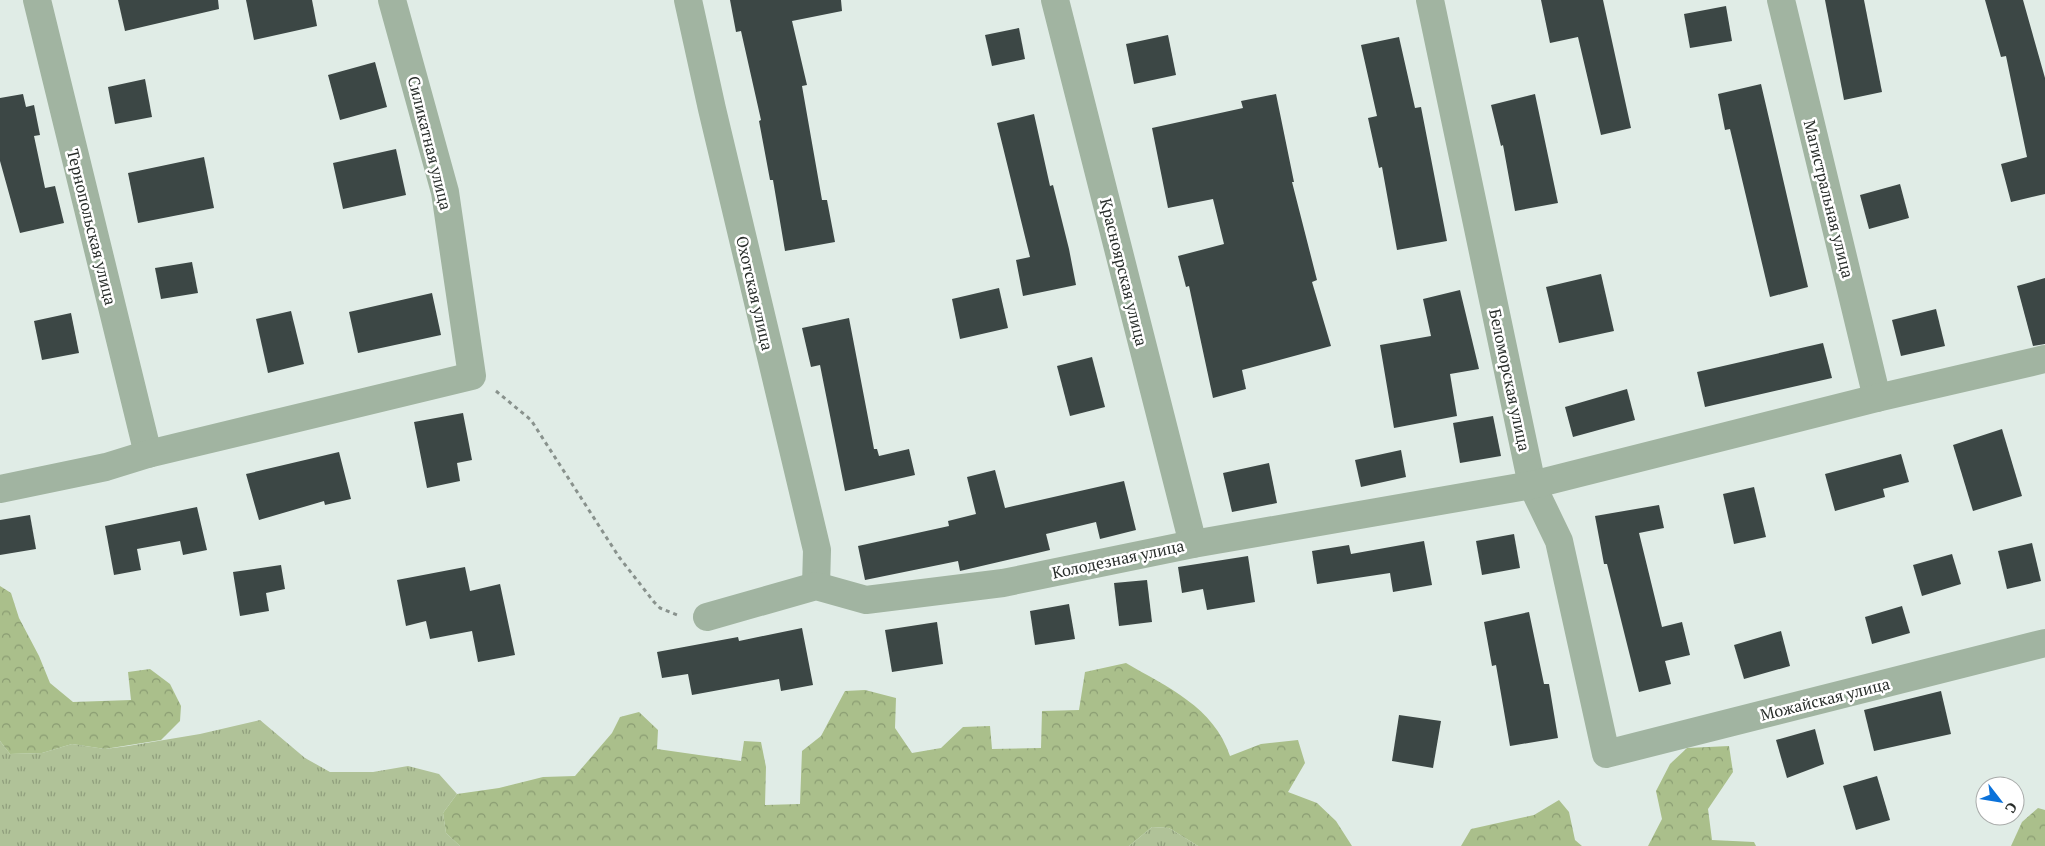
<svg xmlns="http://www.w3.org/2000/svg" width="2045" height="846" viewBox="0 0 2045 846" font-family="'PT Serif',serif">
<defs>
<pattern id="grass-tufts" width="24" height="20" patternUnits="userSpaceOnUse" patternTransform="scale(1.25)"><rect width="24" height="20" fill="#b0c298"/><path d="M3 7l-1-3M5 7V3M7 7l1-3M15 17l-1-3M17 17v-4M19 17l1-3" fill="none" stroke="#8f9e7c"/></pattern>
<pattern id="forest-crowns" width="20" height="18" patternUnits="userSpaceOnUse" patternTransform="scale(1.25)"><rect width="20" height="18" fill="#aabf8b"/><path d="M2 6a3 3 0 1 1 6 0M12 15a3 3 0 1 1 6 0" fill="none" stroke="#8a9c72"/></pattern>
</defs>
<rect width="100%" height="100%" fill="#e0ece6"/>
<g fill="url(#grass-tufts)">
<path d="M 260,720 L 305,758 L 330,772 L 373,772 L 408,766 L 439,774 L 457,794 L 443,813 L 446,833 L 460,846 L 0,846 L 0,741 L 10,754 L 42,753 L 72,744 L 105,749 L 128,746 L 200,734 Z"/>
<path d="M 1152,827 L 1169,828 L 1198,846 L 1129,846 Z"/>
</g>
<g fill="url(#forest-crowns)">
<path d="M 0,586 L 11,593 L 19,618 L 39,656 L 50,683 L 73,702 L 131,700 L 128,672 L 150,669 L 170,684 L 181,706 L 180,721 L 161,740 L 105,749 L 72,744 L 42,753 L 10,754 L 0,741 Z"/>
<path d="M 1126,663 C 1167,687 1214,707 1230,756 L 1261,744 L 1298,740 L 1305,763 L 1288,792 L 1317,803 L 1336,821 L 1352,846 L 1198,846 L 1169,828 L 1152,827 L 1129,846 L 460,846 L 446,833 L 443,813 L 457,794 L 499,788 L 543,777 L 575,776 L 612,733 L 620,717 L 639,712 L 658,730 L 657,749 L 741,761 L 744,741 L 761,742 L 766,767 L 765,805 L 800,804 L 802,751 L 821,736 L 845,691 L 865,690 L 896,698 L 895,728 L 912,753 L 941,748 L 963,727 L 990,726 L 992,749 L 1041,748 L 1042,711 L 1079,710 L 1085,672 Z"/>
<path d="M 1729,746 L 1733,772 L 1708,809 L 1712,840 L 1754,842 L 1756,846 L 1648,846 L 1662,819 L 1656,791 L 1670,764 L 1687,748 Z"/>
<path d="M 1559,800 L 1569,812 L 1575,840 L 1582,846 L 1461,846 L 1471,829 L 1534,815 Z"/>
<path d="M 2038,808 L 2045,810 L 2045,846 L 2011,846 L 2022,822 Z"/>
</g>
<g fill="#3c4745">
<path d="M 118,0 L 218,0 L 219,9 L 125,31 Z"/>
<path d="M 246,0 L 312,0 L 317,26 L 254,40 Z"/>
<path d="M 730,0 L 841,0 L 842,11 L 792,21 L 807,85 L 802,86 L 822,200 L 827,200 L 835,242 L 785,251 L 773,180 L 770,180 L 759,121 L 761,120 L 741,31 L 736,32 Z"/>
<path d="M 1541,0 L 1603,0 L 1631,128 L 1601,135 L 1578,37 L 1550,43 Z"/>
<path d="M 1825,0 L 1864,0 L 1882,92 L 1844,100 Z"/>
<path d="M 1985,0 L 2023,0 L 2045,78 L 2045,194 L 2011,202 L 2001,164 L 2027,157 L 2006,56 L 2001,57 Z"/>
<path d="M 1726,6 L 1732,41 L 1690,48 L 1684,14 Z"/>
<path d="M 1019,28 L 1025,59 L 992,66 L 985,35 Z"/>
<path d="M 1168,35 L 1176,75 L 1134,84 L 1126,44 Z"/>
<path d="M 1399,37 L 1415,108 L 1421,107 L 1447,241 L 1397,250 L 1382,167 L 1379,168 L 1368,118 L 1377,116 L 1361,45 Z"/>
<path d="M 375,62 L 387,107 L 340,120 L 328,75 Z"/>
<path d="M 145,79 L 152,117 L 115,124 L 108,87 Z"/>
<path d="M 1761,84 L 1808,287 L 1770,297 L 1730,129 L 1725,130 L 1718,94 Z"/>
<path d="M 23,94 L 26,107 L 34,105 L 40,135 L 34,136 L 45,188 L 55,186 L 64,223 L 20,233 L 0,161 L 0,98 Z"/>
<path d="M 1276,94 L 1294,182 L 1292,182 L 1317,280 L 1312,282 L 1331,346 L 1242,370 L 1246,389 L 1213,398 L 1189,286 L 1186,287 L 1178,256 L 1224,244 L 1213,199 L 1168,208 L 1152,128 L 1243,108 L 1241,101 Z"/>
<path d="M 1535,94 L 1558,203 L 1515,211 L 1503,145 L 1501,146 L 1491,105 Z"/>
<path d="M 1034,114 L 1050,186 L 1053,185 L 1069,249 L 1076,285 L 1023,296 L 1016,260 L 1030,257 L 997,123 Z"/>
<path d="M 396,149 L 406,195 L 343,209 L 333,163 Z"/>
<path d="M 204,157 L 214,208 L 138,223 L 128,173 Z"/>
<path d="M 1900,184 L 1909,218 L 1869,229 L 1860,195 Z"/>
<path d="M 192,262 L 198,293 L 161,299 L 155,268 Z"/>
<path d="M 1601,274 L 1614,331 L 1559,343 L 1546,287 Z"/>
<path d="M 2045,278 L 2045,344 L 2033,346 L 2017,286 Z"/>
<path d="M 999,288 L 1008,328 L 960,339 L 952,299 Z"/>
<path d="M 1460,290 L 1479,369 L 1450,374 L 1457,416 L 1394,428 L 1380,345 L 1431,336 L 1423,299 Z"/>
<path d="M 432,293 L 441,335 L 358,353 L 349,312 Z"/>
<path d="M 1936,309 L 1945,346 L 1901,356 L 1892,320 Z"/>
<path d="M 291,311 L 304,364 L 268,373 L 256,319 Z"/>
<path d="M 71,313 L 79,353 L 42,360 L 34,321 Z"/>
<path d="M 849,318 L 874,449 L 877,449 L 879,456 L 909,449 L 915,475 L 845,491 L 820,365 L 811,367 L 802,328 Z"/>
<path d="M 1823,343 L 1832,378 L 1705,407 L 1697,372 Z"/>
<path d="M 1092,357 L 1105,407 L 1070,416 L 1057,366 Z"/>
<path d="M 1627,389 L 1635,420 L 1573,437 L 1565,407 Z"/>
<path d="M 463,413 L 472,460 L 457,463 L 460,481 L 427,488 L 414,422 Z"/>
<path d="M 1493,416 L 1501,456 L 1460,463 L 1453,423 Z"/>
<path d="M 2002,429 L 2022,496 L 1973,511 L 1953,445 Z"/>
<path d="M 1401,450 L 1406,477 L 1361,487 L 1355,460 Z"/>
<path d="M 339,452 L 351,499 L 325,505 L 324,501 L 259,520 L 246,474 Z"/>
<path d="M 1901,454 L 1909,482 L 1883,489 L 1885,497 L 1835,511 L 1825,474 Z"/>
<path d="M 1269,463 L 1277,503 L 1232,512 L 1223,473 Z"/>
<path d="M 995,470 L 1005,508 L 1124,481 L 1136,530 L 1100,539 L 1096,522 L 1046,534 L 1050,550 L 960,571 L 958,561 L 865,580 L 858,546 L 949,526 L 948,521 L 976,514 L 967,477 Z"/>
<path d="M 1754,487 L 1766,537 L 1734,544 L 1723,494 Z"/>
<path d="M 1659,505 L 1664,528 L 1639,533 L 1662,627 L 1682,622 L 1690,655 L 1665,661 L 1671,684 L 1639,692 L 1607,564 L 1604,564 L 1595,516 Z"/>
<path d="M 197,507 L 207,550 L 183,555 L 180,541 L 137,549 L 141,570 L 114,575 L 105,526 Z"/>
<path d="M 30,515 L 36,549 L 0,555 L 0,520 Z"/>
<path d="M 1514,534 L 1520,568 L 1482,575 L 1476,541 Z"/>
<path d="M 1424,541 L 1432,585 L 1393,592 L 1390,573 L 1317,584 L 1312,551 L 1349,545 L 1351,554 Z"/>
<path d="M 2032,543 L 2041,581 L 2007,589 L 1998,551 Z"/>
<path d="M 1952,554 L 1961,584 L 1922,596 L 1913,565 Z"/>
<path d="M 1248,556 L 1255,602 L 1207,610 L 1203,589 L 1182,593 L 1178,567 Z"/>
<path d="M 281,565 L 285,589 L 266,593 L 269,611 L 240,616 L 233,572 Z"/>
<path d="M 465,567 L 470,591 L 500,584 L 515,655 L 478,662 L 472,631 L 430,639 L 426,621 L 406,626 L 397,580 Z"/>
<path d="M 1147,580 L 1152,622 L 1119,626 L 1114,583 Z"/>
<path d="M 1069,604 L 1075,639 L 1035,645 L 1030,611 Z"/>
<path d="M 1902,606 L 1910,633 L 1872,644 L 1865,617 Z"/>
<path d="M 1529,612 L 1544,684 L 1549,684 L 1558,738 L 1510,746 L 1496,665 L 1492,666 L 1484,622 Z"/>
<path d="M 937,622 L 943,664 L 892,672 L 885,630 Z"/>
<path d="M 802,628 L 813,685 L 781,691 L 779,679 L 692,695 L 688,674 L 662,678 L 657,652 L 738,637 L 739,641 Z"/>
<path d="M 1781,631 L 1790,666 L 1744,679 L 1734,645 Z"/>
<path d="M 1941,691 L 1951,734 L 1874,751 L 1864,710 Z"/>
<path d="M 1399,715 L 1441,721 L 1433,768 L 1392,761 Z"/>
<path d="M 1815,729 L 1824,764 L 1787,778 L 1776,740 Z"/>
<path d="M 1877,776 L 1890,820 L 1856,830 L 1843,786 Z"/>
</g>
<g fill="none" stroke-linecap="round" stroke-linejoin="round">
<path stroke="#89928d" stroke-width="3" stroke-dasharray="4 4" stroke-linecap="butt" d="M 496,391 L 531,420 L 619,557 L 654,602 L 660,608 L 680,616"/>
<g stroke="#a1b4a1" stroke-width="28">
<path d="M 37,0 L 148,454"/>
<path d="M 688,0 L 712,109 L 817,550 L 816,586"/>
<path d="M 1055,0 L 1193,544"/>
<path d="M 1430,0 L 1532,485 L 1559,541 L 1606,754 L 2045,643"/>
<path d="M 1781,0 L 1877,398"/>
<path d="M 0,489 L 106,467 L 148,454 L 472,376 L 445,192 L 392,0"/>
<path d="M 707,617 L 816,586 L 866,600 L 1003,583 L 1193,544 L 1532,485 L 1877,398 L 2045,359"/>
</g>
</g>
<g text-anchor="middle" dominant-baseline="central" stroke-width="5" stroke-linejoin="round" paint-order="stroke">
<g font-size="16" fill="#282d2a" stroke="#fff">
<text transform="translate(430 143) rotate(76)">Силикатная улица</text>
<text transform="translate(1829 199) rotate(76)">Магистральная улица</text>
<text transform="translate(92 227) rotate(76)">Тернопольская улица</text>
<text transform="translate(1124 272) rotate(76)">Красноярская улица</text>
<text transform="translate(755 293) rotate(77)">Охотская улица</text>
<text transform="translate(1510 380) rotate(78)">Беломорская улица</text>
<text transform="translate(1118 559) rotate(-12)">Колодезная улица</text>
<text transform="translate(1825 699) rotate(-14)">Можайская улица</text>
</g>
</g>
<g transform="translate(2000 801) rotate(121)"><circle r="24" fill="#ffffff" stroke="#a9abaa"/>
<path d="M0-4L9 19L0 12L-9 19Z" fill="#0b72da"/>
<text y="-8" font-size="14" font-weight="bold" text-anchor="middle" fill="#282d2a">С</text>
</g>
</svg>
